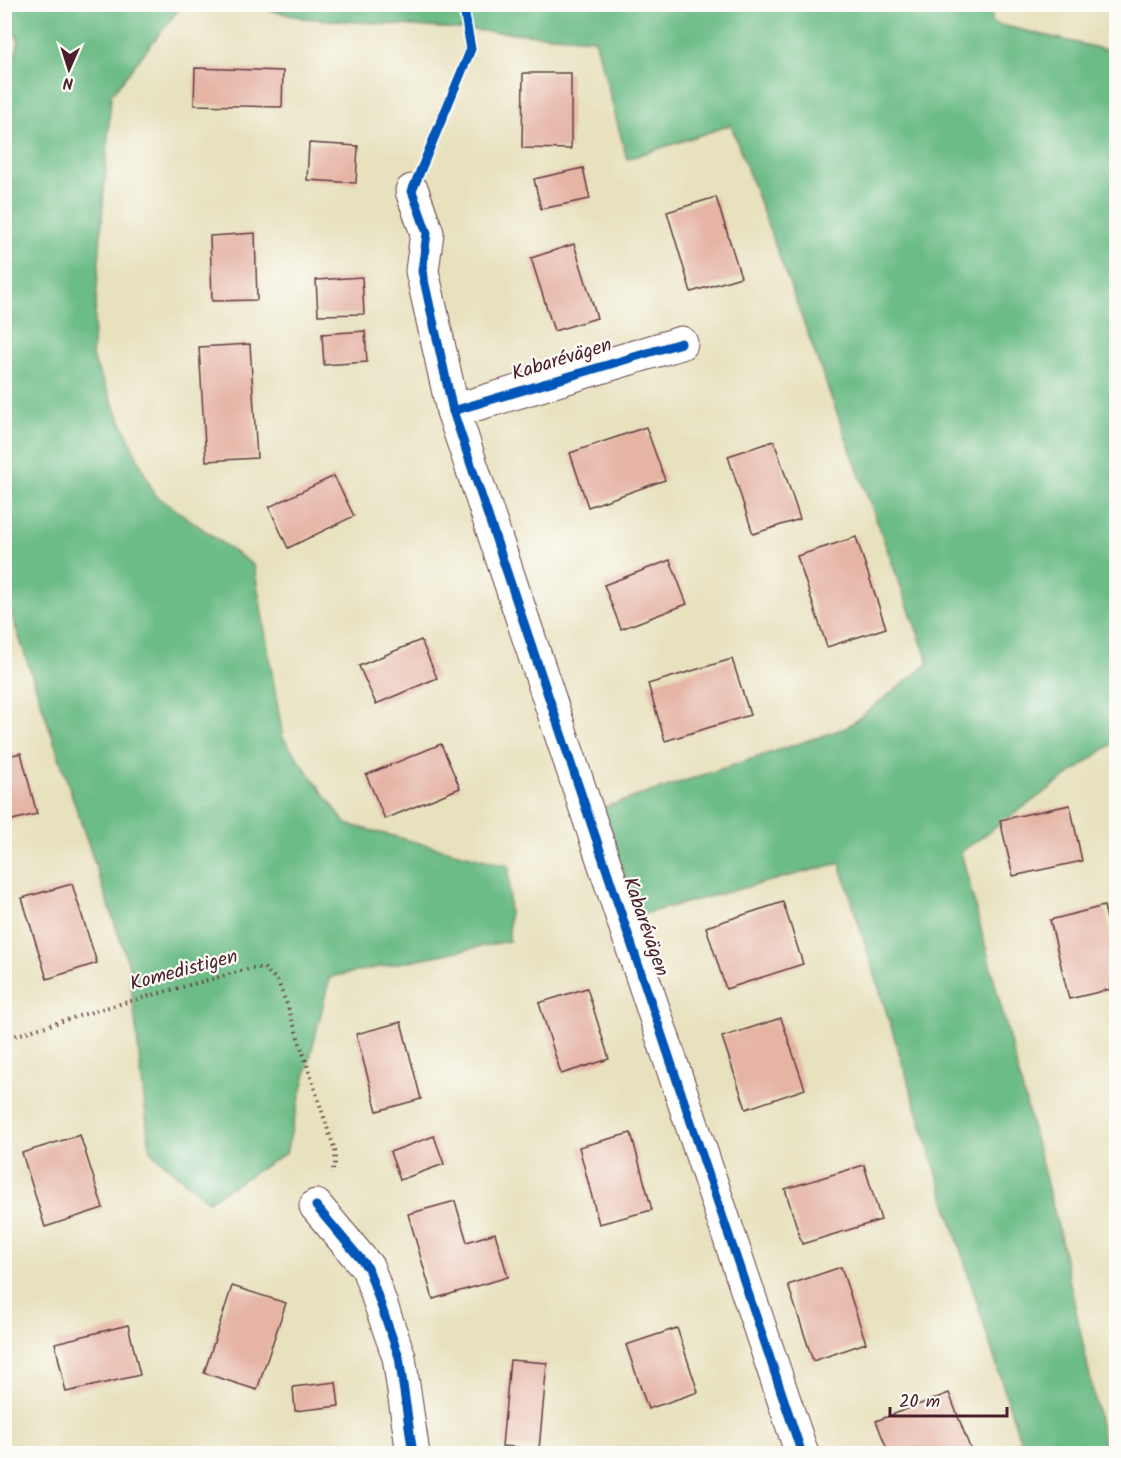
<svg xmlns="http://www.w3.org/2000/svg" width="1121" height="1458" viewBox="0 0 1121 1458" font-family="Kalam,sans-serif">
<rect width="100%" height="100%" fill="#fdfcf7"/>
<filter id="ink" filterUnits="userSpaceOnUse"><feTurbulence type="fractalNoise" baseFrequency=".0167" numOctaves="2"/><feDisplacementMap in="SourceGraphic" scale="12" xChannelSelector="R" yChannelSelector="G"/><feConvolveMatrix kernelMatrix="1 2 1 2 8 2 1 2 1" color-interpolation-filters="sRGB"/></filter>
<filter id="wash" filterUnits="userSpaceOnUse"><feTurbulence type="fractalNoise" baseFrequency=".008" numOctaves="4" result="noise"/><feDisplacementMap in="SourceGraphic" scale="24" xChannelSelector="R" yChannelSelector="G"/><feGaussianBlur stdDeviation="1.35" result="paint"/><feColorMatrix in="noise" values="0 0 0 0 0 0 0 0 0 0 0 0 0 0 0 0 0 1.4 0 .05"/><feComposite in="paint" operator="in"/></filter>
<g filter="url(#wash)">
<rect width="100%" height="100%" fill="#e7e1be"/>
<g fill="#6cbc86" stroke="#5b6e58" stroke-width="1.5">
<path d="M 5,4 L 182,5 L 111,95 L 92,357 L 154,494 L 254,566 L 283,738 L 346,824 L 509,866 L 509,941 L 330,977 L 286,1153 L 208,1201 L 150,1151 L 129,966 L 5,595 L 4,88 L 19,42 L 5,12 Z"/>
<path d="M 248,5 L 992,5 L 992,23 L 1116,52 L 1116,741 L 961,852 L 1059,1231 L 1106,1453 L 1024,1453 L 840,863 L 638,915 L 602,808 L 846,728 L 929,663 L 731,125 L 627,159 L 595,39 L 303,18 Z"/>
</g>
<g id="blocks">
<g fill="#e5b4a5">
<path d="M 195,68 L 283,71 L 282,107 L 194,105 Z"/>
<path d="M 523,73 L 571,73 L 571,149 L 522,148 Z"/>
<path d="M 309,143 L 358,146 L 356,183 L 307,180 Z"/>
<path d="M 583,168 L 590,199 L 541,209 L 534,179 Z"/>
<path d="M 716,197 L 741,277 L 691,292 L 667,212 Z"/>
<path d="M 255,233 L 257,300 L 212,301 L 210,236 Z"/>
<path d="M 574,244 L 597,318 L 554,331 L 531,258 Z"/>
<path d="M 362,277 L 364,314 L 318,315 L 316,280 Z"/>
<path d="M 365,331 L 367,362 L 324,365 L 322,334 Z"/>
<path d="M 250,344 L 257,458 L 206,461 L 199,347 Z"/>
<path d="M 646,427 L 665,480 L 588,507 L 570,453 Z"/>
<path d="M 774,441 L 800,519 L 753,534 L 728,456 Z"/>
<path d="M 334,476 L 354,516 L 288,548 L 269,507 Z"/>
<path d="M 856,537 L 886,628 L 827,647 L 797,556 Z"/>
<path d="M 670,560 L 687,604 L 621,629 L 604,585 Z"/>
<path d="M 421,640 L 437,678 L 376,704 L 359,666 Z"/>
<path d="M 732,659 L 750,715 L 665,741 L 648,684 Z"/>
<path d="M 441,744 L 460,788 L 385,819 L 366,775 Z"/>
<path d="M 21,753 L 37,814 L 4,822 L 4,757 Z"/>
<path d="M 1070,805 L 1082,861 L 1013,876 L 1000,820 Z"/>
<path d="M 72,884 L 97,963 L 47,979 L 22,898 Z"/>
<path d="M 783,902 L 803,964 L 726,989 L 706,927 Z"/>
<path d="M 1104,906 L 1116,957 L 1116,988 L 1069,999 L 1050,920 Z"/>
<path d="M 587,988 L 609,1059 L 561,1074 L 539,1003 Z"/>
<path d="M 781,1018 L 805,1089 L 746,1109 L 722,1037 Z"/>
<path d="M 401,1022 L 421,1099 L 377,1111 L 356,1034 Z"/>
<path d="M 631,1133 L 652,1210 L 599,1224 L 579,1147 Z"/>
<path d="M 80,1135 L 103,1208 L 45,1227 L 22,1153 Z"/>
<path d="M 434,1136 L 444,1164 L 400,1180 L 390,1152 Z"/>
<path d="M 864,1165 L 881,1220 L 802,1244 L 785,1189 Z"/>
<path d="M 455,1201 L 467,1242 L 495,1233 L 508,1277 L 433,1299 L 408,1214 Z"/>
<path d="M 841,1267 L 866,1343 L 813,1361 L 788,1285 Z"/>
<path d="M 232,1286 L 286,1303 L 257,1390 L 204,1373 Z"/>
<path d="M 128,1325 L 140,1375 L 66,1392 L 55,1343 Z"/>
<path d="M 677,1328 L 698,1392 L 648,1409 L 626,1345 Z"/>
<path d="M 510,1360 L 547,1363 L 539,1449 L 502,1446 Z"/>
<path d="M 336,1382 L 339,1406 L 295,1411 L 293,1387 Z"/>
<path d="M 949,1393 L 972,1453 L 889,1454 L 876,1421 Z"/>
</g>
</g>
</g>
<g filter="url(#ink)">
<use href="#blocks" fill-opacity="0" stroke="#623c41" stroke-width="1.5"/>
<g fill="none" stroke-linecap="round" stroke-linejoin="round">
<g stroke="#623c41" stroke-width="35">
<g id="street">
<path d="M 412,191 L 427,233 L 422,271 L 453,411 L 802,1454"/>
<path d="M 453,411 L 681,343"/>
<path d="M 316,1206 L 368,1268 L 399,1357 L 413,1454"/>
</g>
</g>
<path stroke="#623c41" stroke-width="4" stroke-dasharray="1.5 4.5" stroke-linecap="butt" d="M 4,1039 L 105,1008 L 252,968 L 264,968 L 277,980 L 288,1007 L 335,1151 L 335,1165 L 331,1174"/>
<use href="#street" stroke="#fff" stroke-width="33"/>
<g stroke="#fdfcf7" stroke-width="13">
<g id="cycleway">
<path d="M 463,4 L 471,49 L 412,191 L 427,233 L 422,271 L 453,411 L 802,1454"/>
<path d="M 453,411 L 681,343"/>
<path d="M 316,1206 L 368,1268 L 399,1357 L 413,1454"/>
</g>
</g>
<use href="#cycleway" stroke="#0057b8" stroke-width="9"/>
</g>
</g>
<g text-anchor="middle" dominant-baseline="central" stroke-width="4.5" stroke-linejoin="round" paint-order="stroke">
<g font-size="20" fill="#4a1f2b" stroke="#fdfcf7">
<text transform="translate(562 360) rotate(-17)">Kabarévägen</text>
<text transform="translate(645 927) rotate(71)">Kabarévägen</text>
<text transform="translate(184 971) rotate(-15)">Komedistigen</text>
</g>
</g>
<rect width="1121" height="1458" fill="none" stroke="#fdfcf7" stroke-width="24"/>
<g transform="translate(69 69) rotate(183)" stroke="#fdfcf7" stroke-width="4.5" paint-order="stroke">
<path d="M0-4.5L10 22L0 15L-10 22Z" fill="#4a1f2b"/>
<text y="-9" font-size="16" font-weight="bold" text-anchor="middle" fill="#4a1f2b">N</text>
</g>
<path d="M890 1407v9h117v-9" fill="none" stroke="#4a1f2b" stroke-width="3"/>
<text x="899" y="1407" font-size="18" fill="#4a1f2b" stroke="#fdfcf7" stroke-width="4.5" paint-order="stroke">20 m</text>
</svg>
